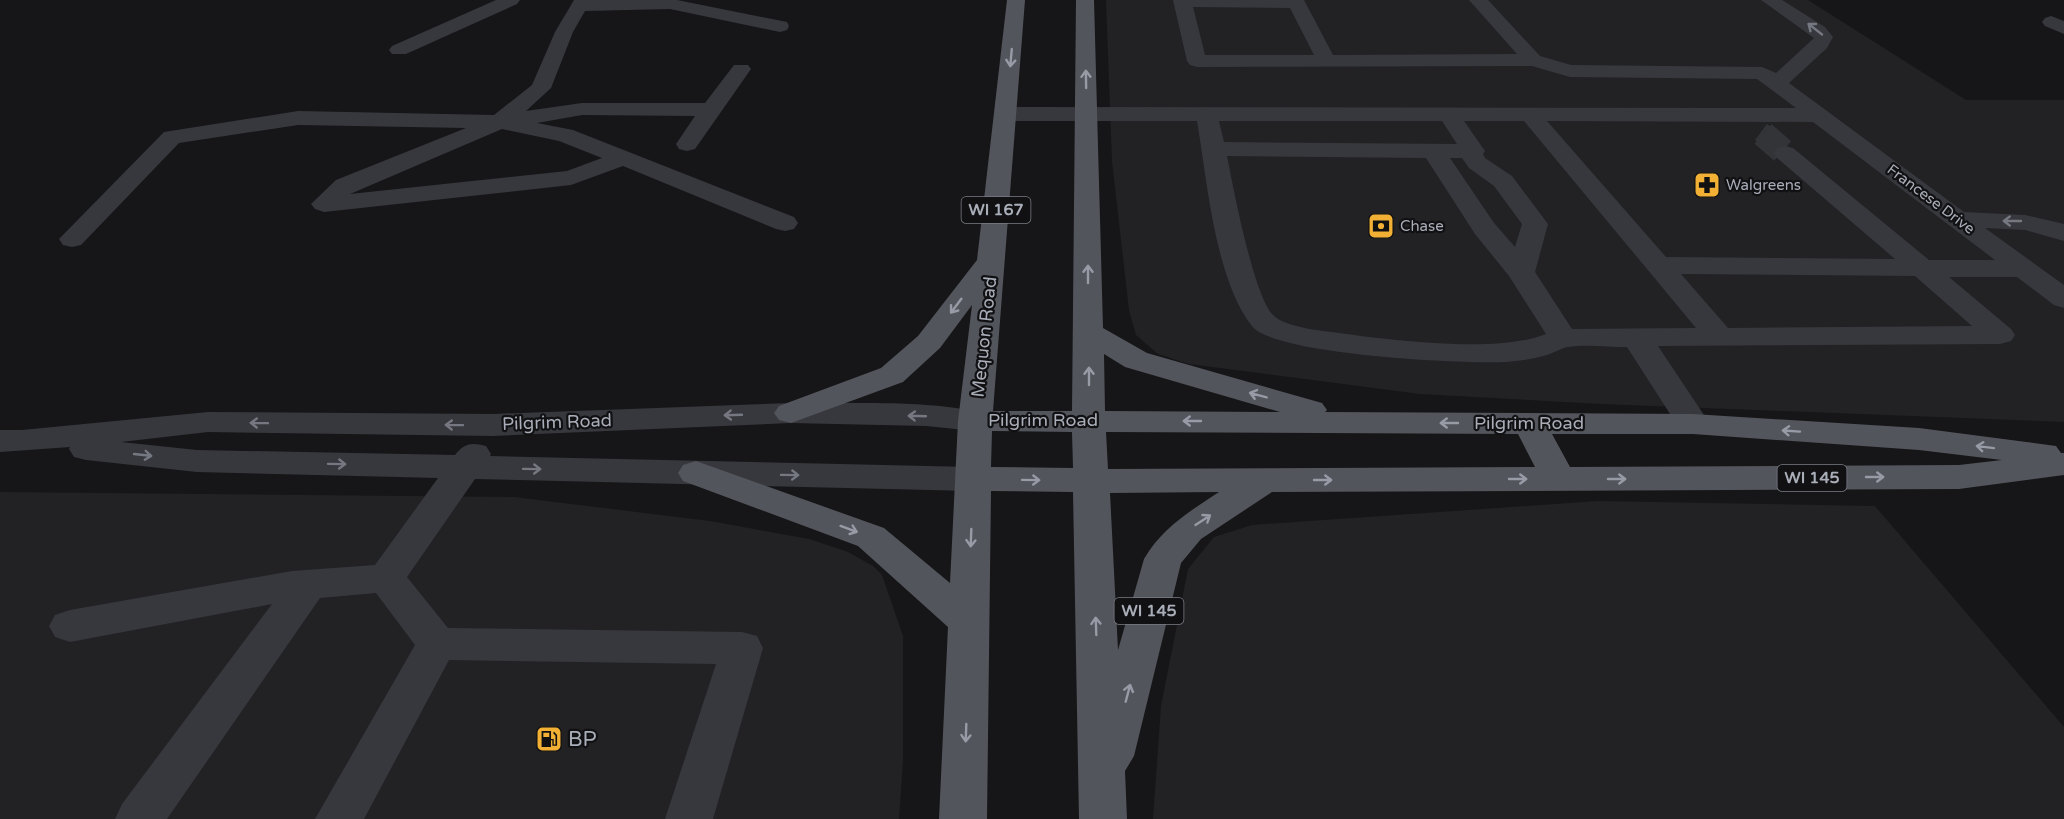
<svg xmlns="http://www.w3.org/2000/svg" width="2064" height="819" viewBox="0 0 2064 819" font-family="'Varela Round',sans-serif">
<rect width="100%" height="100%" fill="#161618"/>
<g fill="#222225">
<path d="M 1106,0 L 1808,0 L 1966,100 L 2064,100 L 2064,422 L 1602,404 L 1420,394 L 1189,364 L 1158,354 L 1136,335 L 1129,310 L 1112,161 Z"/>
<path d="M 0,492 L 514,497 L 710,521 L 809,539 L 848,552 L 873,566 L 882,575 L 903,636 L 903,761 L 899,819 L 0,819 Z"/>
<path d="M 1598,501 L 1875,506 L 2064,727 L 2064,819 L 1153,819 L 1161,706 L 1188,569 L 1214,537 L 1252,525 Z"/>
</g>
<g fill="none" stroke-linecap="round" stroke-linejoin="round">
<path stroke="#333438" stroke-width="20" stroke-dasharray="20 10" stroke-linecap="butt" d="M 1761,132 L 1765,135"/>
<path stroke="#333438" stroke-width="26" stroke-dasharray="26 13" stroke-linecap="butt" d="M 1763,134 L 1785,153"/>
<g fill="#37383d" fill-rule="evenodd">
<path d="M 496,0 L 520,0 L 517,4 L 406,54 L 392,54 L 389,50 L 392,46 Z"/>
<path d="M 574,0 L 677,0 L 787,22 L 789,26 L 787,30 L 780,32 L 670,9 L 585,11 L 573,32 L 551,88 L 526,111 L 582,103 L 705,103 L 734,65 L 748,65 L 751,69 L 695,149 L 687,151 L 679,149 L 676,144 L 695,116 L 582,115 L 537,123 L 573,130 L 794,217 L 798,223 L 794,229 L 785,231 L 776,229 L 623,166 L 571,185 L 324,212 L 315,209 L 311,204 L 336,180 L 466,128 L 298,125 L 179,143 L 81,245 L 72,247 L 63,245 L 59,239 L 164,132 L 298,111 L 494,115 L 532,85 L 555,32 ZM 502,129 L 559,141 L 602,158 L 567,171 L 350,194 Z"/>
<path d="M 1173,0 L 1304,0 L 1333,55 L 1517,54 L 1469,0 L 1488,0 L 1540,56 L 1571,65 L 1762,67 L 1776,73 L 1814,38 L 1761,0 L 1782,0 L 1825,27 L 1833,37 L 1827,48 L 1789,83 L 1964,212 L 2025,215 L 2064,224 L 2064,241 L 2025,230 L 1985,228 L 2064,285 L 2064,308 L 2054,305 L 2017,277 L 1949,277 L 2011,329 L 2015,335 L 2011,341 L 2000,344 L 1658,346 L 1710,424 L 1705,431 L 1693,434 L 1681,431 L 1627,347 C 1609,347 1586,344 1568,347 C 1561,348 1554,353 1547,355 C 1533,359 1520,361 1506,362 C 1466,364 1274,355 1252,326 C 1215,280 1207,179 1197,121 L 1006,121 L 998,119 L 995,114 L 998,109 L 1006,107 L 1796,108 L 1757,79 L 1570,77 L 1532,66 L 1197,67 L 1190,65 L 1187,61 ZM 1193,7 L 1290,8 L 1314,55 L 1205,55 ZM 1219,121 L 1442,121 L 1457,144 L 1224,142 ZM 1464,121 L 1524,121 L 1696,328 L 1572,329 L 1535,272 L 1548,224 L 1512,176 L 1485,158 L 1483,154 L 1485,151 ZM 1547,121 L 1813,122 L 1995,260 L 1929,260 L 1793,148 L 1785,146 L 1777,148 L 1773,153 L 1777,158 L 1895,259 L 1666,257 ZM 1227,156 L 1426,158 L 1475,234 L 1509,276 L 1546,334 C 1492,356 1368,337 1309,329 C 1298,326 1283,324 1274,316 C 1254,299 1233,186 1227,156 ZM 1450,158 L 1462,158 L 1469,168 L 1494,186 L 1522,224 L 1515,247 L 1494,223 ZM 1681,274 L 1915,276 L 1972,326 L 1728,328 Z"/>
<path d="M 2051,16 L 2064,21 L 2064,34 L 2045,26 L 2042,22 L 2045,18 Z"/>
<path d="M 791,403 C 850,404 930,399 987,414 L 992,421 L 987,428 L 975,431 L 926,426 L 791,423 L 493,436 L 208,432 L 121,442 L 197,450 L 455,455 C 464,443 472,442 486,446 L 491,454 L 490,456 L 972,467 L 985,471 L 990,479 L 985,487 L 972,491 L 475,479 L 407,577 L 448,628 L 742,632 L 757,636 L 763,648 L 713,819 L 665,819 L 716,664 L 449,660 L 364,819 L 315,819 L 415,645 L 376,593 L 320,598 L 167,819 L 115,819 L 122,804 L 272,604 L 70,642 L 55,637 L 49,626 L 55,615 L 70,610 L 292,571 L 375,565 L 438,478 L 197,472 L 86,460 L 74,457 L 69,449 L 70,447 L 0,452 L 0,430 L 22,430 L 208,412 L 493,414 Z"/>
</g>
<path fill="#53555c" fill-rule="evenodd" d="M 1007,0 L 1025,0 L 993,411 L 1072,411 L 1076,0 L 1094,0 L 1103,328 L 1147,353 L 1322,403 L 1327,410 L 1325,412 L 1693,414 L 1919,428 L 2056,446 L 2061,453 L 2064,453 L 2064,475 L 1959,489 L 1272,492 L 1201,539 L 1181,563 L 1134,756 L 1125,771 L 1127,819 L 1079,819 L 1073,492 L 991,491 L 987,819 L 939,819 L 948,627 L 858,546 L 683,481 L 678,473 L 683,465 L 696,461 L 884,528 L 950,583 L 958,421 L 972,305 L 940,348 L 903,382 L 791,423 L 779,420 L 774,413 L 779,406 L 881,368 L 918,336 L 977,260 ZM 1104,354 L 1125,367 L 1280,412 L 1105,411 ZM 992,431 L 1072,432 L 1073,468 L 991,467 ZM 1106,432 L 1518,434 L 1535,467 L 1108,469 ZM 1552,434 L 1693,434 L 1919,450 L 2002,460 L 1959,465 L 1570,467 ZM 1219,492 C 1190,511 1162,528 1144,559 L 1118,650 L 1110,493 Z"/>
</g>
<defs><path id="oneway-shaft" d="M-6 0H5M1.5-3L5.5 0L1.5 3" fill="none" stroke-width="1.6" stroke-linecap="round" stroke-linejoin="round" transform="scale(1.5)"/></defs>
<g stroke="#757881">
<use href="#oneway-shaft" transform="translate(1815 29) rotate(-142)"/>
<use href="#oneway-shaft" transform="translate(2012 221) rotate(-180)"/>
<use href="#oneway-shaft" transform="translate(733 415) rotate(178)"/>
<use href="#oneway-shaft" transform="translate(917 416) rotate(-178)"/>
<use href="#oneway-shaft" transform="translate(259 423) rotate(-179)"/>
<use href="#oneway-shaft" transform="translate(454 425) rotate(-179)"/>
<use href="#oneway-shaft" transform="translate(143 455) rotate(6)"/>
<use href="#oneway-shaft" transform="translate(337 464) rotate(1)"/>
<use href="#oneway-shaft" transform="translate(532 469) rotate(1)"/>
<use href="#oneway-shaft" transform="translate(790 475) rotate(1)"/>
</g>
<g stroke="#979ba6">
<use href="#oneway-shaft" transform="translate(1011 58) rotate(95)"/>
<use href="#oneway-shaft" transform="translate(1086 79) rotate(-91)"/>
<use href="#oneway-shaft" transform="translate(1088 274) rotate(-90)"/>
<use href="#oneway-shaft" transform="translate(956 306) rotate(127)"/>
<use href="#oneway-shaft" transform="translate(1089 376) rotate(-90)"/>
<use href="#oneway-shaft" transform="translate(1258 395) rotate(-165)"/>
<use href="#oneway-shaft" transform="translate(1192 421) rotate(-180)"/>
<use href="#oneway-shaft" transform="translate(1449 423) rotate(-180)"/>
<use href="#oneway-shaft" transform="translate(1791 431) rotate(-176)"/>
<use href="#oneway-shaft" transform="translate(1985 447) rotate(-173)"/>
<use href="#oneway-shaft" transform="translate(1875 477)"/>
<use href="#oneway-shaft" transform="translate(1518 479)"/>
<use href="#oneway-shaft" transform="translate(1617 479)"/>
<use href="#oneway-shaft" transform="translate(1031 480) rotate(1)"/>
<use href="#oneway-shaft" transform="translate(1323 480)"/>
<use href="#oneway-shaft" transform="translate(1203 520) rotate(-33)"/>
<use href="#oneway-shaft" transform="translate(849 529) rotate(20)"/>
<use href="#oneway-shaft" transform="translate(971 538) rotate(92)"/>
<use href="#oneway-shaft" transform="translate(1096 626) rotate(-92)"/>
<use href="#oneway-shaft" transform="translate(1128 693) rotate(-75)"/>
<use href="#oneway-shaft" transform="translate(966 733) rotate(92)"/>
</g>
<defs>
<g id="pharmacy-square" transform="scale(1.35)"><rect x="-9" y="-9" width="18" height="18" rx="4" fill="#f2b134" stroke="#111113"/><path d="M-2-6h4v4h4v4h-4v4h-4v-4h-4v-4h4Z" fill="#111"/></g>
<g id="bank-square" transform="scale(1.35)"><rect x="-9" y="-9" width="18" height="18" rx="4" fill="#f2b134" stroke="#111113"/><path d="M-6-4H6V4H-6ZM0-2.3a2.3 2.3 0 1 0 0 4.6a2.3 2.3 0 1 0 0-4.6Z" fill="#111"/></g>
<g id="fuel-square" transform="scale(1.35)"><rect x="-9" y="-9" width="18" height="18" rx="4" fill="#f2b134" stroke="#111113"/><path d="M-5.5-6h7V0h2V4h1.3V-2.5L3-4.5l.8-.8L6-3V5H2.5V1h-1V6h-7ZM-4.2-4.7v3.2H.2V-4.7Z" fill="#111"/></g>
</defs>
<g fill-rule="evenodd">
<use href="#pharmacy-square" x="1707" y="185"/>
<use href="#bank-square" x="1381" y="226"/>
<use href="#fuel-square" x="549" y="739"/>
</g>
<g text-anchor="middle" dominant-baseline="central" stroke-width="4.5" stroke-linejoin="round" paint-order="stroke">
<g font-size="15" fill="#a8adb8" stroke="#111113" text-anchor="start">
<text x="1726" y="185">Walgreens</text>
<text x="1400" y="226">Chase</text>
</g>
<g font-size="15" fill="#a8adb8" stroke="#111113">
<text transform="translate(1931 199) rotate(37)">Francese Drive</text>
</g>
<g fill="#111113" stroke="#7b7e86" stroke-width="1.5">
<rect x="961.5" y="197" width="69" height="26" rx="4.5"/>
<rect x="1777.5" y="465" width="69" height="26" rx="4.5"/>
<rect x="1114.5" y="598" width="69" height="26" rx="4.5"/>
</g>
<g font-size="16" font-weight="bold" fill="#a8adb8">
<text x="996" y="210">WI 167</text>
<text x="1812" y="478">WI 145</text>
<text x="1149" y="611">WI 145</text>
</g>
<g font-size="18" fill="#a8adb8" stroke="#111113">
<text transform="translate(984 337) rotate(-84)">Mequon Road</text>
<text x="1043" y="420">Pilgrim Road</text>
<text transform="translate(557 422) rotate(-2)">Pilgrim Road</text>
<text x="1529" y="423">Pilgrim Road</text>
</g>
<g font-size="21" fill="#a8adb8" stroke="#111113" text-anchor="start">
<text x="568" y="739">BP</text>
</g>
</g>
</svg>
